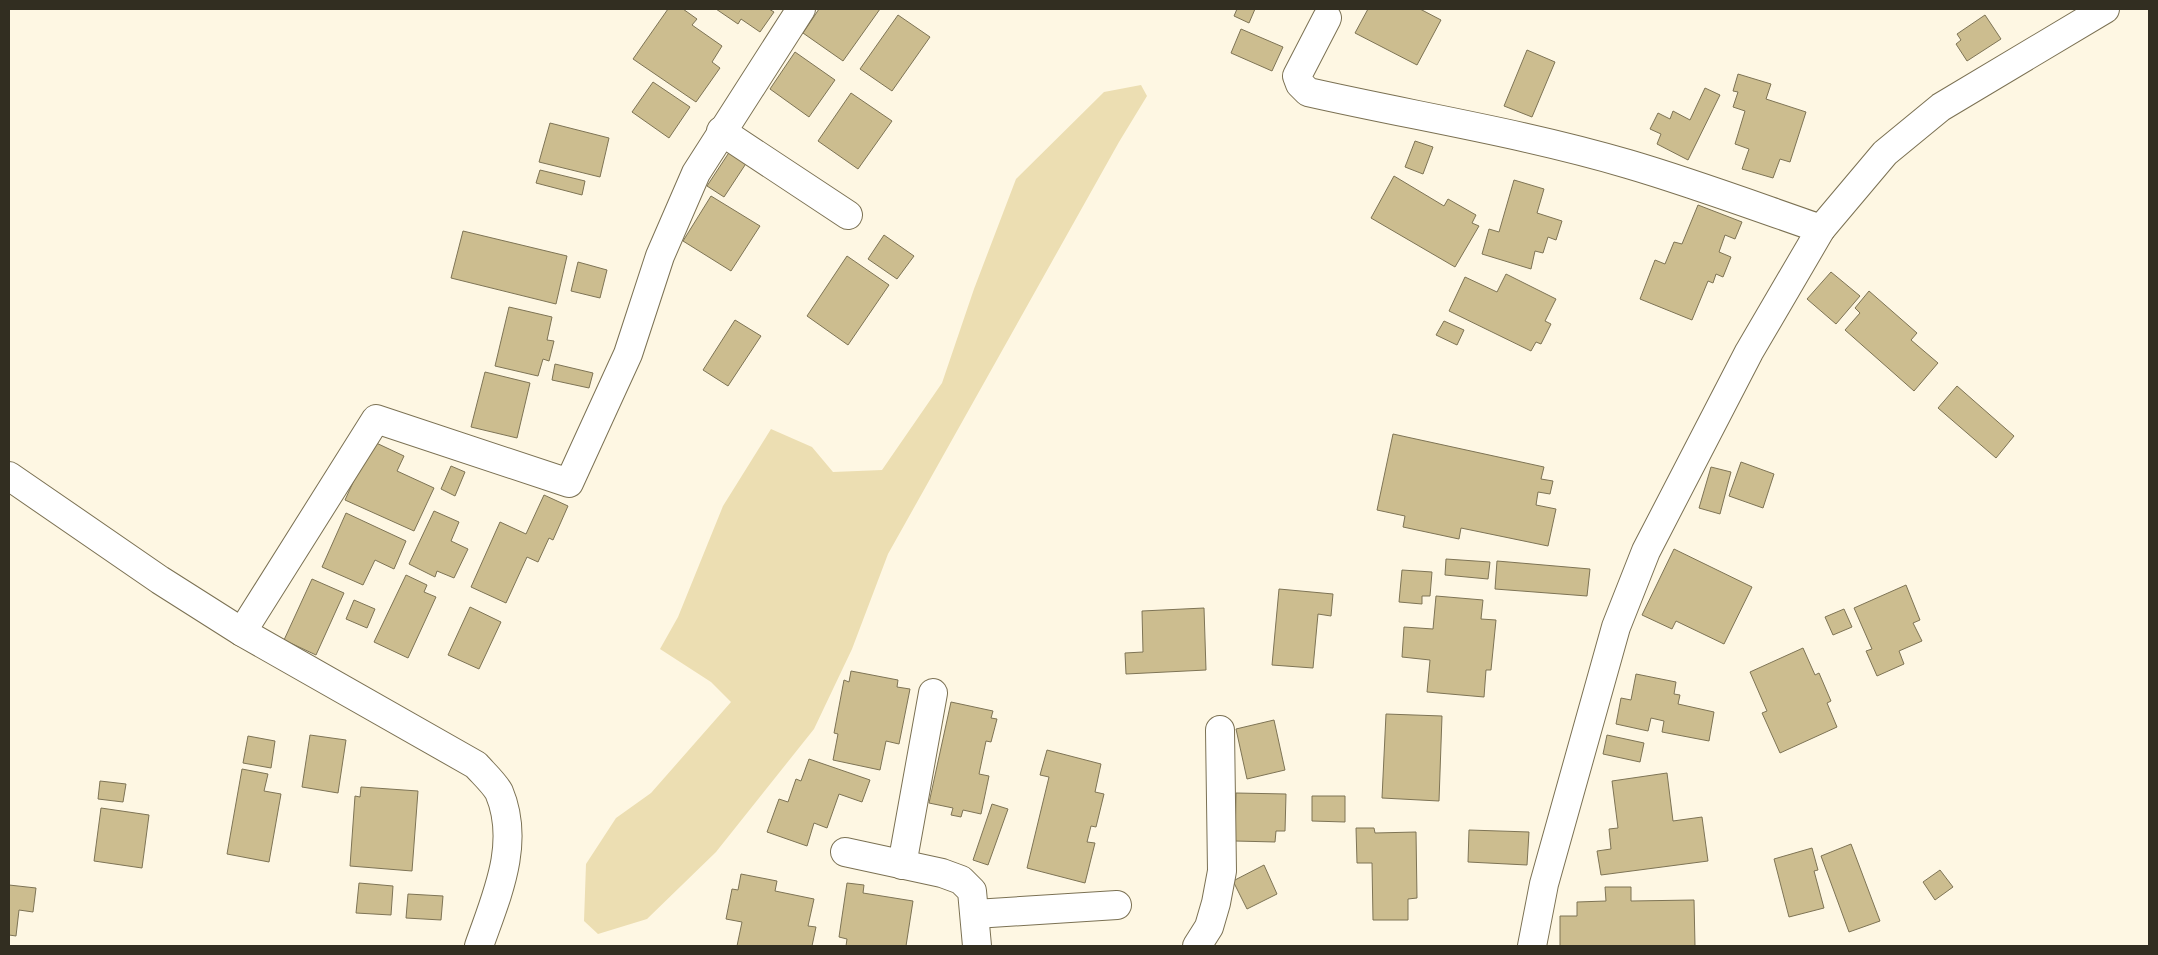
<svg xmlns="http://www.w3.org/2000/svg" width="2158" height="955" viewBox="0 0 2158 955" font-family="Poppins,sans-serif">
<rect width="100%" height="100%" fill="#fef7e3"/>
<path fill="#ecdeb2" d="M 1141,85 L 1147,96 L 1119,142 L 888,554 L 852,649 L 814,729 L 716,852 L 647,919 L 598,934 L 584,921 L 586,864 L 616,818 L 651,793 L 731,702 L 711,682 L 660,649 L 678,617 L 723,506 L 771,429 L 812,447 L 833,472 L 882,470 L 942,383 L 974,289 L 1016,179 L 1104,92 Z"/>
<g fill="#ccbd8f" stroke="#7e7455">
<path d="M 668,9 L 683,9 L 697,19 L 692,25 L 722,46 L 712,62 L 720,68 L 696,102 L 633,59 Z"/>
<path d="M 716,9 L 769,9 L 774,12 L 760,32 L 741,19 L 738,24 Z"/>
<path d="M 819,9 L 880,9 L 843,61 L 803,33 Z"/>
<path d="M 1237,9 L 1255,9 L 1249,23 L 1234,16 Z"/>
<path d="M 1368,9 L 1420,9 L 1441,20 L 1417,65 L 1355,33 Z"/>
<path d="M 898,15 L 930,37 L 892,91 L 860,69 Z"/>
<path d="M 1985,15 L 2001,39 L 1967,61 L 1956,44 L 1961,40 L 1957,34 Z"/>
<path d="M 1241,29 L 1283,47 L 1272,71 L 1231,53 Z"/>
<path d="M 1527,50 L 1555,62 L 1532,117 L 1504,106 Z"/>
<path d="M 795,52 L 835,80 L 809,117 L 770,89 Z"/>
<path d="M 1738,74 L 1771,84 L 1766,99 L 1806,112 L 1790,162 L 1780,159 L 1773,178 L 1742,169 L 1749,149 L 1735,144 L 1745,111 L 1733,107 L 1738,92 L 1733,91 Z"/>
<path d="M 653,82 L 690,107 L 669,138 L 632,112 Z"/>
<path d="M 1705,88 L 1720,95 L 1688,160 L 1657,144 L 1661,134 L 1650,129 L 1658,113 L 1670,119 L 1673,111 L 1690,120 Z"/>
<path d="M 851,93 L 892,121 L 858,169 L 818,141 Z"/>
<path d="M 550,123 L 609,138 L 600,177 L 539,162 Z"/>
<path d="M 1415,141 L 1433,147 L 1423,174 L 1405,167 Z"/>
<path d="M 730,151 L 747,162 L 724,197 L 707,186 Z"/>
<path d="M 540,170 L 585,181 L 582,195 L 536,183 Z"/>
<path d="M 1394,176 L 1444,206 L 1448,199 L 1476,215 L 1472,223 L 1479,226 L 1455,267 L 1371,218 Z"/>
<path d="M 1514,180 L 1544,189 L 1537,213 L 1562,221 L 1556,240 L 1548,237 L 1543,253 L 1535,251 L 1531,269 L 1482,254 L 1489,229 L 1499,232 Z"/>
<path d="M 711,196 L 760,226 L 731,271 L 683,241 Z"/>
<path d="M 1698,205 L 1742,222 L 1735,239 L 1725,235 L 1719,252 L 1731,257 L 1723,277 L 1716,274 L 1713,283 L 1708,281 L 1692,320 L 1640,299 L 1655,260 L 1665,264 L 1674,242 L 1682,244 Z"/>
<path d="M 463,231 L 567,256 L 556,304 L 451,278 Z"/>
<path d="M 884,235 L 914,256 L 897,279 L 868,259 Z"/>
<path d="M 847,256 L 889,285 L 848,345 L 807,316 Z"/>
<path d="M 578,262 L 607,270 L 600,298 L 571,291 Z"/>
<path d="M 1831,272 L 1860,296 L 1836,324 L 1807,299 Z"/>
<path d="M 1506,274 L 1556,299 L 1545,321 L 1551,324 L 1541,344 L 1536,342 L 1531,351 L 1449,311 L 1465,277 L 1497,292 Z"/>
<path d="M 1869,291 L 1917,333 L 1911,340 L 1938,363 L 1914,391 L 1845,330 L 1860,313 L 1855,308 Z"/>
<path d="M 509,307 L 552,317 L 547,340 L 554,341 L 549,361 L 543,359 L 538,376 L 495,366 Z"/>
<path d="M 735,320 L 761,336 L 728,386 L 703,370 Z"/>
<path d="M 1444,321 L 1464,330 L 1457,345 L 1436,335 Z"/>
<path d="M 555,364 L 593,373 L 589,388 L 552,380 Z"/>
<path d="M 485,372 L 530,383 L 517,438 L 471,427 Z"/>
<path d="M 1957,386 L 2014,436 L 1996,458 L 1938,408 Z"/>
<path d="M 1393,434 L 1544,467 L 1541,479 L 1553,481 L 1550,494 L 1538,492 L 1536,505 L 1556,509 L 1548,546 L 1461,528 L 1459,539 L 1403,527 L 1405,516 L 1377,510 Z"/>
<path d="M 372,441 L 404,456 L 397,471 L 434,488 L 414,531 L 345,500 Z"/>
<path d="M 1741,462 L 1774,474 L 1763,508 L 1729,496 Z"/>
<path d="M 451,466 L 465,472 L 455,496 L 441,489 Z"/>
<path d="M 1711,467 L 1731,472 L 1720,514 L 1699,508 Z"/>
<path d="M 544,495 L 568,506 L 553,540 L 549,538 L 538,562 L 527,557 L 506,603 L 471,587 L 500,522 L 526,534 Z"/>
<path d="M 434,511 L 459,522 L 451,541 L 468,549 L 454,578 L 437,571 L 435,577 L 409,564 Z"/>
<path d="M 346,513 L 406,541 L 394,569 L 375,560 L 363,585 L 322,567 Z"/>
<path d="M 1674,549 L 1752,587 L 1724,644 L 1676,621 L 1672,629 L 1642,615 Z"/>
<path d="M 1446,559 L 1490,562 L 1488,579 L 1445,575 Z"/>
<path d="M 1497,561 L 1590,569 L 1587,596 L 1495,589 Z"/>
<path d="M 1402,570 L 1432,572 L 1430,596 L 1422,596 L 1422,604 L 1399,602 Z"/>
<path d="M 406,575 L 427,585 L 424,592 L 436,597 L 408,658 L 374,642 Z"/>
<path d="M 312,579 L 344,593 L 316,655 L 284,640 Z"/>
<path d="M 1906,585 L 1920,620 L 1913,623 L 1922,641 L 1899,651 L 1904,664 L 1877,676 L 1866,651 L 1872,649 L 1854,608 Z"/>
<path d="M 1279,589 L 1333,594 L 1331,616 L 1318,614 L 1313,668 L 1272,665 Z"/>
<path d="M 1436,596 L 1483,600 L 1481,619 L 1496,620 L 1491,670 L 1486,670 L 1484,697 L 1427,692 L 1430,660 L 1402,657 L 1404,627 L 1433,629 Z"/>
<path d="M 354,600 L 375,609 L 367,628 L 346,619 Z"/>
<path d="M 470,607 L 501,622 L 479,669 L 448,655 Z"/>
<path d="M 1204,608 L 1206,670 L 1126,674 L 1125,653 L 1143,652 L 1142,611 Z"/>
<path d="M 1844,609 L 1852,627 L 1833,635 L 1825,617 Z"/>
<path d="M 1803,648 L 1815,675 L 1819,673 L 1831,701 L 1827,703 L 1837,727 L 1780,753 L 1762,713 L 1767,711 L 1750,672 Z"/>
<path d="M 851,671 L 898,680 L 897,687 L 910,689 L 899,744 L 886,741 L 880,770 L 833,760 L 838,734 L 834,733 L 844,680 L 849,682 Z"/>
<path d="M 1636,674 L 1676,682 L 1674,694 L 1680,695 L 1678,704 L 1714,712 L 1709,741 L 1662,732 L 1664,721 L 1651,718 L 1648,731 L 1616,724 L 1621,698 L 1631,700 Z"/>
<path d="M 951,702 L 993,711 L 991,718 L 997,719 L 991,742 L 986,741 L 979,774 L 989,776 L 981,814 L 963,810 L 961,817 L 951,815 L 953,808 L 929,803 Z"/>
<path d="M 1386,714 L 1442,716 L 1439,801 L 1382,798 Z"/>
<path d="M 1274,720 L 1285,770 L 1247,779 L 1236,729 Z"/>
<path d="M 310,735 L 346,740 L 338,793 L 302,787 Z"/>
<path d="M 1607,735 L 1644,743 L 1640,762 L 1603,754 Z"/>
<path d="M 248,736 L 275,741 L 271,768 L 243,763 Z"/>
<path d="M 1047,750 L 1101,764 L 1095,792 L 1104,794 L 1096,827 L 1091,826 L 1087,842 L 1095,843 L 1085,883 L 1027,868 L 1049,777 L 1040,775 Z"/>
<path d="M 809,759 L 870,780 L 862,802 L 839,794 L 827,828 L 814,823 L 807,846 L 767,832 L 779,799 L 788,802 L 796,779 L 801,781 Z"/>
<path d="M 242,769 L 268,774 L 264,791 L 281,794 L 269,862 L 227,854 Z"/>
<path d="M 1667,773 L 1673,821 L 1702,817 L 1708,861 L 1601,875 L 1597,851 L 1611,849 L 1609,829 L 1618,828 L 1612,781 Z"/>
<path d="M 100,781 L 126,784 L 123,802 L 98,799 Z"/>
<path d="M 361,787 L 418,791 L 412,871 L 350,866 L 355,796 L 360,797 Z"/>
<path d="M 1236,793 L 1286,794 L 1285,831 L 1276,831 L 1275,842 L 1235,841 Z"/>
<path d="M 1312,796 L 1345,796 L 1345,822 L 1312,821 Z"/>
<path d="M 992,804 L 1008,809 L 988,865 L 973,860 Z"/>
<path d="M 101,808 L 149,815 L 142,868 L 94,861 Z"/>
<path d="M 1356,828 L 1374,828 L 1375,833 L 1416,832 L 1417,898 L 1408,899 L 1408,920 L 1373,920 L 1372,863 L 1357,863 Z"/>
<path d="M 1469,830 L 1529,832 L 1527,865 L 1468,862 Z"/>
<path d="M 1851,844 L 1880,921 L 1849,932 L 1821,856 Z"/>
<path d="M 1812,848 L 1818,870 L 1814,871 L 1824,908 L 1789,917 L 1774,859 Z"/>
<path d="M 1264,865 L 1277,894 L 1247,909 L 1233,881 Z"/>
<path d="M 1940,870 L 1953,887 L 1935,900 L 1923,882 Z"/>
<path d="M 741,874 L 777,881 L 775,891 L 814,899 L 808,926 L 816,927 L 812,946 L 737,946 L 742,922 L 726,919 L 732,889 L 738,890 Z"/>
<path d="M 359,883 L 393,886 L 391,915 L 356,913 Z"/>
<path d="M 847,883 L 864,885 L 863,893 L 913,901 L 906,946 L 846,946 L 847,939 L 839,937 Z"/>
<path d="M 9,885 L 36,888 L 33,912 L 19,910 L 16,936 L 9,935 Z"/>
<path d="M 1605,887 L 1631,887 L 1631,901 L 1694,900 L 1695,946 L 1560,946 L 1560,916 L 1577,916 L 1577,902 L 1606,901 Z"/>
<path d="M 408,894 L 443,896 L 441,920 L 406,918 Z"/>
</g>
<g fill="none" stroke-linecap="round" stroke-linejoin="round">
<g stroke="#7b7153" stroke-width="30">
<g id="minor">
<path d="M 1327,18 L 1297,76 L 1300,84 L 1308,92 C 1414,116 1523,133 1628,164 C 1693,183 1757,207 1821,229"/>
<path d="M 721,131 L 848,215"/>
<path d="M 9,476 L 160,580 L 242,632 L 476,765 C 483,773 494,783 499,792 C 521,844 496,897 479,946"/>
<path d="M 242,632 L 376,419 L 569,483 L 628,354 L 660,256 L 696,173 L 801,9"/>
<path d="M 845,852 L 942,873 L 961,880 L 972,891 L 977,946"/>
<path d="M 902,865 L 933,693"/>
<path d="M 975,914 L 1117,905"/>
<path d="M 1197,946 L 1209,927 L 1216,903 L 1222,871 L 1220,730"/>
<path d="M 1532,946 L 1544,884 L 1616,627 L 1646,551 L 1749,352 L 1821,229 L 1885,153 L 1941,107 L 2105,9"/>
</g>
</g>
<use href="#minor" stroke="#fff" stroke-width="28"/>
</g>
<rect width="2158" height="955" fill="none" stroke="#322e21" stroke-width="20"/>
</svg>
